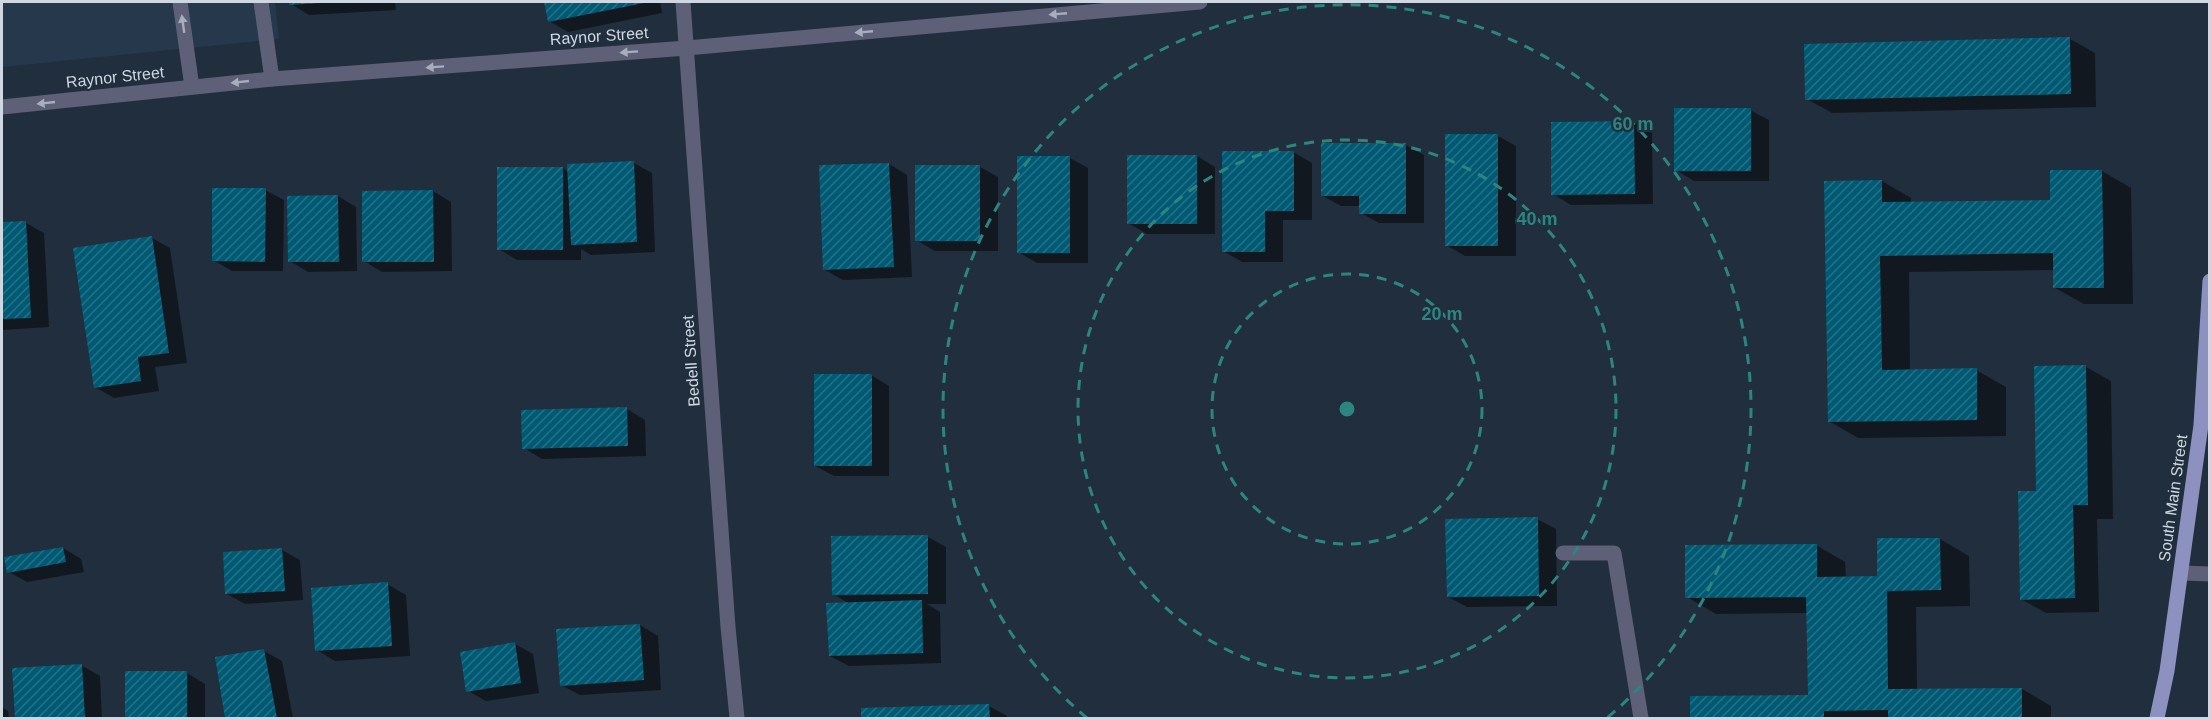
<svg xmlns="http://www.w3.org/2000/svg" width="2211" height="720" viewBox="0 0 2211 720" font-family="Arial,sans-serif">
<defs>
<pattern id="building-hatch" width="6" height="6" patternUnits="userSpaceOnUse" patternTransform="scale(1.5)"><rect width="6" height="6" fill="#015a73"/><path d="M-1 1l2-2M0 6l6-6M5 7l2-2" fill="none" stroke="#257187"/></pattern>
</defs>
<rect width="100%" height="100%" fill="#212e3d"/>
<path fill="#26384c" d="M 2,2 L 275,2 L 279,39 L 2,67 Z"/>
<g fill="#0007">
<path d="M 291,2 L 395,2 L 396,10 L 309,15 L 291,4 Z"/>
<path d="M 546,2 L 660,2 L 662,13 L 568,32 L 549,21 Z"/>
<path d="M 2070,39 L 2095,53 L 2096,107 L 1832,113 L 1807,99 Z"/>
<path d="M 1750,110 L 1769,120 L 1769,181 L 1694,181 L 1676,170 Z"/>
<path d="M 1634,122 L 1652,133 L 1653,204 L 1571,205 L 1553,194 Z"/>
<path d="M 1498,136 L 1516,146 L 1516,256 L 1465,256 L 1446,245 Z"/>
<path d="M 1323,145 L 1406,145 L 1424,155 L 1424,223 L 1379,223 L 1361,213 L 1361,206 L 1341,206 L 1323,196 Z"/>
<path d="M 1293,152 L 1312,163 L 1312,220 L 1283,220 L 1283,262 L 1242,262 L 1223,251 Z"/>
<path d="M 1197,156 L 1215,167 L 1215,234 L 1147,234 L 1128,223 Z"/>
<path d="M 1070,158 L 1088,168 L 1088,263 L 1037,263 L 1018,252 Z"/>
<path d="M 634,163 L 652,173 L 655,252 L 591,255 L 581,249 L 581,260 L 517,260 L 499,249 L 563,168 L 569,172 Z"/>
<path d="M 889,164 L 907,175 L 912,277 L 843,280 L 825,270 Z"/>
<path d="M 980,167 L 998,177 L 998,251 L 935,251 L 916,240 Z"/>
<path d="M 2102,171 L 2131,188 L 2133,304 L 2084,304 L 2055,288 L 2054,270 L 1909,272 L 1910,371 L 1976,370 L 2006,387 L 2006,436 L 1858,438 L 1829,421 L 1882,181 L 1911,198 L 1911,204 L 2052,202 Z"/>
<path d="M 265,190 L 284,200 L 283,271 L 232,271 L 213,260 Z"/>
<path d="M 433,191 L 451,202 L 452,271 L 382,272 L 364,261 Z"/>
<path d="M 338,196 L 356,207 L 357,271 L 308,272 L 290,261 Z"/>
<path d="M 26,223 L 44,233 L 49,327 L 2,330 L 2,224 Z"/>
<path d="M 152,238 L 170,248 L 187,363 L 155,367 L 159,391 L 114,398 L 95,387 Z"/>
<path d="M 2086,367 L 2111,381 L 2113,519 L 2097,519 L 2099,612 L 2046,613 L 2021,599 L 2038,493 Z"/>
<path d="M 871,375 L 889,386 L 889,476 L 834,476 L 815,466 Z"/>
<path d="M 627,409 L 645,420 L 646,456 L 542,459 L 524,448 Z"/>
<path d="M 1537,519 L 1556,529 L 1557,606 L 1467,607 L 1448,597 Z"/>
<path d="M 928,537 L 946,547 L 946,604 L 927,604 L 940,612 L 941,663 L 849,666 L 830,656 L 850,604 L 833,594 Z"/>
<path d="M 1940,539 L 1969,556 L 1970,606 L 1916,607 L 1917,690 L 2022,689 L 2051,706 L 2051,718 L 1691,718 L 1691,698 L 1809,696 L 1808,613 L 1716,614 L 1687,597 L 1816,545 L 1845,562 L 1846,578 L 1878,578 Z"/>
<path d="M 63,548 L 81,559 L 84,572 L 27,582 L 9,572 Z"/>
<path d="M 282,550 L 300,560 L 303,600 L 245,604 L 227,594 Z"/>
<path d="M 387,584 L 406,595 L 410,656 L 335,661 L 317,650 Z"/>
<path d="M 640,625 L 658,636 L 661,690 L 580,695 L 561,685 Z"/>
<path d="M 515,644 L 533,654 L 539,693 L 486,701 L 468,691 Z"/>
<path d="M 264,651 L 282,661 L 293,718 L 227,718 L 216,658 Z"/>
<path d="M 81,665 L 100,676 L 102,718 L 16,718 L 14,669 Z"/>
<path d="M 126,673 L 187,673 L 205,684 L 205,718 L 126,718 Z"/>
<path d="M 989,706 L 1007,716 L 1007,718 L 862,718 L 862,710 Z"/>
<path d="M 2,707 L 8,711 L 9,718 L 2,718 Z"/>
</g>
<g fill="url(#building-hatch)">
<path d="M 289,2 L 321,2 L 321,3 L 289,5 Z"/>
<path d="M 544,2 L 644,2 L 644,3 L 548,22 Z"/>
<path d="M 2070,37 L 2071,94 L 1805,100 L 1804,44 Z"/>
<rect x="1674" y="108" width="77" height="63"/>
<path d="M 1634,121 L 1635,194 L 1551,195 L 1551,122 Z"/>
<rect x="1445" y="134" width="53" height="112"/>
<path d="M 1321,143 L 1406,143 L 1406,214 L 1359,214 L 1359,196 L 1321,196 Z"/>
<path d="M 1222,151 L 1294,151 L 1294,211 L 1265,211 L 1265,252 L 1222,252 Z"/>
<rect x="1127" y="155" width="70" height="69"/>
<rect x="1017" y="156" width="53" height="97"/>
<path d="M 634,161 L 637,242 L 571,245 L 567,164 Z"/>
<path d="M 889,163 L 894,267 L 823,270 L 819,165 Z"/>
<rect x="915" y="165" width="65" height="76"/>
<rect x="497" y="167" width="66" height="83"/>
<path d="M 2050,170 L 2102,170 L 2104,288 L 2053,288 L 2053,253 L 1880,256 L 1882,370 L 1977,368 L 1977,420 L 1828,422 L 1824,181 L 1882,180 L 1882,202 L 2050,200 Z"/>
<path d="M 212,188 L 266,188 L 265,262 L 212,261 Z"/>
<path d="M 433,190 L 434,262 L 362,262 L 362,191 Z"/>
<path d="M 338,195 L 339,262 L 288,262 L 287,196 Z"/>
<path d="M 26,221 L 31,318 L 2,319 L 2,222 Z"/>
<path d="M 152,236 L 169,353 L 138,357 L 141,381 L 94,388 L 73,248 Z"/>
<path d="M 2086,365 L 2088,505 L 2073,505 L 2075,598 L 2020,600 L 2018,491 L 2036,491 L 2034,366 Z"/>
<rect x="814" y="374" width="58" height="92"/>
<path d="M 627,407 L 628,446 L 522,449 L 521,410 Z"/>
<path d="M 1538,517 L 1539,596 L 1447,597 L 1445,519 Z"/>
<path d="M 928,535 L 928,594 L 832,595 L 831,536 Z"/>
<path d="M 1877,538 L 1940,538 L 1941,590 L 1887,591 L 1888,689 L 2022,688 L 2022,718 L 1888,718 L 1888,710 L 1824,711 L 1824,718 L 1690,718 L 1690,696 L 1808,695 L 1806,597 L 1685,598 L 1685,545 L 1817,544 L 1817,577 L 1877,576 Z"/>
<path d="M 63,547 L 66,562 L 7,573 L 4,557 Z"/>
<path d="M 282,548 L 285,591 L 225,594 L 223,552 Z"/>
<path d="M 388,582 L 392,646 L 315,651 L 311,588 Z"/>
<path d="M 922,600 L 923,653 L 829,656 L 826,603 Z"/>
<path d="M 640,624 L 644,680 L 560,686 L 556,629 Z"/>
<path d="M 515,642 L 521,683 L 466,692 L 460,652 Z"/>
<path d="M 264,649 L 277,718 L 225,718 L 215,657 Z"/>
<path d="M 82,664 L 85,718 L 15,718 L 12,668 Z"/>
<rect x="125" y="671" width="62" height="47"/>
<path d="M 989,704 L 990,718 L 861,718 L 861,708 Z"/>
</g>
<g fill="none" stroke-linecap="round" stroke-linejoin="round">
<g stroke="#5d6077" stroke-width="15">
<path d="M 180,2 L 192,87"/>
<path d="M 261,2 L 272,79"/>
<path d="M 683,2 L 728,627 L 737,718"/>
<path d="M 2,107 L 272,79 L 687,48 L 1200,2"/>
<path d="M 1563,553 L 1614,553 L 1641,718"/>
<path d="M 2181,573 L 2210,574"/>
</g>
<path stroke="#8c91c0" stroke-width="15" d="M 2157,718 L 2167,671 L 2201,425 L 2210,281"/>
</g>
<defs><path id="oneway-solid" d="M-6-.8H1V-3.2L6.5 0L1 3.2V.8H-6Z" transform="scale(1.5)"/></defs>
<g fill="#a7aebd">
<use href="#oneway-solid" transform="translate(1058 14) rotate(175)"/>
<use href="#oneway-solid" transform="translate(183 24) rotate(-98)"/>
<use href="#oneway-solid" transform="translate(864 32) rotate(175)"/>
<use href="#oneway-solid" transform="translate(629 52) rotate(176)"/>
<use href="#oneway-solid" transform="translate(435 67) rotate(176)"/>
<use href="#oneway-solid" transform="translate(240 82) rotate(174)"/>
<use href="#oneway-solid" transform="translate(46 103) rotate(174)"/>
</g>
<g fill="none" stroke="#2c857f" stroke-width="3" stroke-dasharray="10 8">
<circle cx="1347" cy="409" r="135"/>
<circle cx="1347" cy="409" r="269"/>
<path d="M1087 718A404 404 0 1 1 1607 718"/>
</g>
<g text-anchor="middle" dominant-baseline="central" stroke-width="4.5" stroke-linejoin="round" paint-order="stroke">
<g font-size="16" fill="#cfd8e2" stroke="#212e3d">
<text transform="translate(599 36) rotate(-4)">Raynor Street</text>
<text transform="translate(115 77) rotate(-6)">Raynor Street</text>
<text transform="translate(691 361) rotate(-94)">Bedell Street</text>
<text transform="translate(2173 498) rotate(-82)">South Main Street</text>
</g>
</g>
<circle cx="1347" cy="409" r="9" fill="#2c857f" stroke="#212e3d" stroke-width="3"/>
<g font-size="18" text-anchor="middle" font-weight="bold" fill="#2c857f" stroke="#212e3d" stroke-width="4.5" stroke-linejoin="round" paint-order="stroke">
<text x="1633" y="130">60 m</text>
<text x="1537" y="225">40 m</text>
<text x="1442" y="320">20 m</text>
</g>
<rect width="2211" height="720" fill="none" stroke="#cfd8e2" stroke-width="6"/>
</svg>
